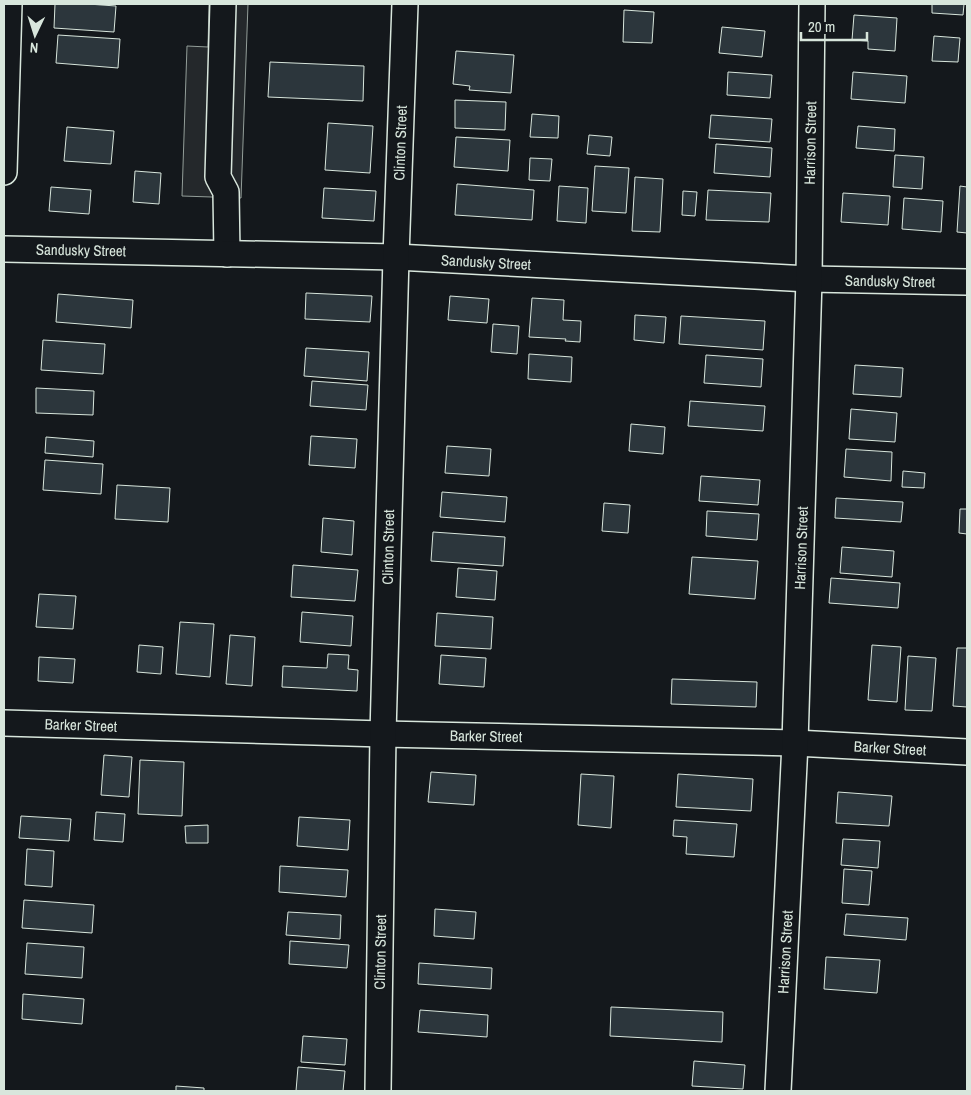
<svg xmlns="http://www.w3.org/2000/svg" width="971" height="1095" viewBox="0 0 971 1095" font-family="'Archivo Narrow',sans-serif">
<rect width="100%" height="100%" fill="#14181c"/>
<path fill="#24282b" stroke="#939e99" d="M 209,4 L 248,4 L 241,198 L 182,196 L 187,46 L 208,47 Z"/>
<g fill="#2c363c" stroke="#d8e6dc">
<path d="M 55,4 L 88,4 L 116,6 L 114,32 L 54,28 Z"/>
<path d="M 932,4 L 964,4 L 963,15 L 932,13 Z"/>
<path d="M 624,10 L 654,12 L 652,43 L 623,42 Z"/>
<path d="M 854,15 L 897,18 L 895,51 L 868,49 L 868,41 L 852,40 Z"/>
<path d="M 722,27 L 765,31 L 762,57 L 719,53 Z"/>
<path d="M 58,35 L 120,39 L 118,68 L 56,63 Z"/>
<path d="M 934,36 L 960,38 L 958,62 L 932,61 Z"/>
<path d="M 456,51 L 514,55 L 511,93 L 469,90 L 470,86 L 453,84 Z"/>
<path d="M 270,62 L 364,66 L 363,101 L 268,97 Z"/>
<path d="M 728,72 L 772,75 L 770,98 L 727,95 Z"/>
<path d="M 853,72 L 907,76 L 905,103 L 851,99 Z"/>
<path d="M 455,100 L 506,102 L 505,130 L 455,128 Z"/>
<path d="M 532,114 L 559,116 L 558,138 L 530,137 Z"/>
<path d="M 711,115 L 772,119 L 770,142 L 709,138 Z"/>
<path d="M 328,123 L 373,126 L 370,173 L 325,170 Z"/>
<path d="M 858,126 L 895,129 L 894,151 L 856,148 Z"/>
<path d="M 67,127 L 114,131 L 111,164 L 64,161 Z"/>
<path d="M 589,135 L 612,137 L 610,156 L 587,154 Z"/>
<path d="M 456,137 L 510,140 L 508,171 L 454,167 Z"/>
<path d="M 716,144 L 772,148 L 770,177 L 714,173 Z"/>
<path d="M 895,155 L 924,157 L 922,189 L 893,187 Z"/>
<path d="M 530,158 L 552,159 L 550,181 L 529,180 Z"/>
<path d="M 595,166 L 629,168 L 626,213 L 592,211 Z"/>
<path d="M 135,171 L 161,173 L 159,204 L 133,202 Z"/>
<path d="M 635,177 L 663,179 L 660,232 L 632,231 Z"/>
<path d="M 457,184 L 534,190 L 532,220 L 455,215 Z"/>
<path d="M 559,186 L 588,188 L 586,223 L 557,221 Z"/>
<path d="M 960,186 L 967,187 L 967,233 L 957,232 Z"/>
<path d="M 51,187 L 91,190 L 89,214 L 49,211 Z"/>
<path d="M 324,188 L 376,191 L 374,221 L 322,218 Z"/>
<path d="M 708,190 L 771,193 L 769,222 L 706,220 Z"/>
<path d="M 683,191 L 697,192 L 695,216 L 682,215 Z"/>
<path d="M 843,193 L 890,196 L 888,225 L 841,222 Z"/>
<path d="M 904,198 L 943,201 L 941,232 L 902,229 Z"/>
<path d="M 306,293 L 372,296 L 370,322 L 305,319 Z"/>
<path d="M 58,294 L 133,300 L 131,328 L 56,322 Z"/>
<path d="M 450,296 L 489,299 L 487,323 L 448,320 Z"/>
<path d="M 532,298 L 564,300 L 563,320 L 581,321 L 580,342 L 565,341 L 566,339 L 529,337 Z"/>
<path d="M 635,315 L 666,317 L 664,343 L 634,340 Z"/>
<path d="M 681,316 L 765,321 L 763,350 L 679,344 Z"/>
<path d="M 493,324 L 519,326 L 517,354 L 491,352 Z"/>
<path d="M 43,340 L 105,344 L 103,374 L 41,370 Z"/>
<path d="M 306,348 L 369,352 L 367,381 L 304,376 Z"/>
<path d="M 529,354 L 572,357 L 571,382 L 528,379 Z"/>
<path d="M 706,355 L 763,359 L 761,387 L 704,383 Z"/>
<path d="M 855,365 L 903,368 L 901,397 L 853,394 Z"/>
<path d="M 312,381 L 368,385 L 366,410 L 310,406 Z"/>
<path d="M 36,388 L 94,391 L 93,415 L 36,413 Z"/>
<path d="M 690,401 L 765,406 L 763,431 L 688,426 Z"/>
<path d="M 851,409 L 897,413 L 895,442 L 849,439 Z"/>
<path d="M 631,424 L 665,427 L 663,454 L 629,451 Z"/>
<path d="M 311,436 L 357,439 L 355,468 L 309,465 Z"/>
<path d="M 46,437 L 94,441 L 93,457 L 45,453 Z"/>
<path d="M 447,446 L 491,449 L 489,476 L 445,473 Z"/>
<path d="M 846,449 L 892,452 L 891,481 L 844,477 Z"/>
<path d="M 45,460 L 103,464 L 101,494 L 43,490 Z"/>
<path d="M 903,471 L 925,473 L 924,488 L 902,487 Z"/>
<path d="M 701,476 L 760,480 L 758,505 L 699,501 Z"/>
<path d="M 117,485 L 170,488 L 168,522 L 115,519 Z"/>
<path d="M 442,492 L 507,497 L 505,522 L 440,517 Z"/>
<path d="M 836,498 L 903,502 L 901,522 L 835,518 Z"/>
<path d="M 604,503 L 630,505 L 628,533 L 602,531 Z"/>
<path d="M 960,509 L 967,509 L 967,534 L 959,533 Z"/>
<path d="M 707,511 L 759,514 L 757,540 L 706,536 Z"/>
<path d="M 323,518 L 354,521 L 352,555 L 321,552 Z"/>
<path d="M 433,532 L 505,537 L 503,566 L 431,561 Z"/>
<path d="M 842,547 L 894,551 L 892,577 L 840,573 Z"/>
<path d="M 692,557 L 758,561 L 755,599 L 689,594 Z"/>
<path d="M 293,565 L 358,570 L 355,601 L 291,597 Z"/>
<path d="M 458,568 L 497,571 L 495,600 L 456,597 Z"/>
<path d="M 831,578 L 900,583 L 898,608 L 829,603 Z"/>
<path d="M 39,594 L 76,596 L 73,629 L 36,627 Z"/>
<path d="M 302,612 L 353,616 L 351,646 L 300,642 Z"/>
<path d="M 437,613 L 493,617 L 491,649 L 435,646 Z"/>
<path d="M 180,622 L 214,624 L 210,677 L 176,674 Z"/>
<path d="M 230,635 L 255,637 L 252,686 L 226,684 Z"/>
<path d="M 139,645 L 163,647 L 161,674 L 137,672 Z"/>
<path d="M 872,645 L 901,647 L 897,702 L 868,700 Z"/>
<path d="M 957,648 L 967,648 L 967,707 L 953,706 Z"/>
<path d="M 328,654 L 349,655 L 348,669 L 358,670 L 357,691 L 282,687 L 283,666 L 327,668 Z"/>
<path d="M 441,655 L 486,658 L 484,687 L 439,684 Z"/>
<path d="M 908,656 L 936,658 L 932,711 L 905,710 Z"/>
<path d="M 39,657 L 75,659 L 73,683 L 38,681 Z"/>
<path d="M 672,679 L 757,682 L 756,707 L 671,704 Z"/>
<path d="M 104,755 L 132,757 L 129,797 L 101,795 Z"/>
<path d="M 140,760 L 184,762 L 182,816 L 138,814 Z"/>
<path d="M 431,772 L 476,775 L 474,805 L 428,802 Z"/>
<path d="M 581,774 L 614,776 L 611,828 L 578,825 Z"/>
<path d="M 678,774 L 753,779 L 751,811 L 676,807 Z"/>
<path d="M 838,792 L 892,796 L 889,826 L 836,823 Z"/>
<path d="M 96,812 L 125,814 L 123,842 L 94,840 Z"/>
<path d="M 21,816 L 71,819 L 69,841 L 19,838 Z"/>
<path d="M 299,817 L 350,820 L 348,850 L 297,846 Z"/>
<path d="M 674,820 L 737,824 L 734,857 L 686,854 L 687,837 L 673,836 Z"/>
<path d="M 208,825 L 208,843 L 186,843 L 185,826 Z"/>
<path d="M 843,839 L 880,841 L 878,868 L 841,865 Z"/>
<path d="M 27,849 L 54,851 L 52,887 L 25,885 Z"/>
<path d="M 280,866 L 348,870 L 346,897 L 279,892 Z"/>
<path d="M 844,869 L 872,871 L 869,905 L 842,903 Z"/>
<path d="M 24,900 L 94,905 L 92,933 L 22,928 Z"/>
<path d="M 435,909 L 476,912 L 474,939 L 434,936 Z"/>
<path d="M 288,912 L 341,915 L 340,939 L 286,935 Z"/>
<path d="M 846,914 L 908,918 L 906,940 L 844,935 Z"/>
<path d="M 290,941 L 349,945 L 347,968 L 289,964 Z"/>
<path d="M 27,943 L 84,947 L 82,978 L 25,974 Z"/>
<path d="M 826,957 L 880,960 L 877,993 L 824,989 Z"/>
<path d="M 419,963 L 492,968 L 491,989 L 418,984 Z"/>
<path d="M 23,994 L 84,999 L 82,1024 L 22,1019 Z"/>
<path d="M 611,1007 L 723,1012 L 722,1042 L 610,1036 Z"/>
<path d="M 420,1010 L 488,1015 L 487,1037 L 418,1032 Z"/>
<path d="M 303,1036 L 347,1039 L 345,1065 L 301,1062 Z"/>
<path d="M 694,1061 L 745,1065 L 743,1089 L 692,1086 Z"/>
<path d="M 298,1067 L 345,1071 L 343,1091 L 296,1091 Z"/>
<path d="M 176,1086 L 204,1088 L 204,1091 L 176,1091 Z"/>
</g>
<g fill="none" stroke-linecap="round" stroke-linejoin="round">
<g stroke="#d8e6dc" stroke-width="28">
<g id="minor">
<path d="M 223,4 L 218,177 L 226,192 L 227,254"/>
<path d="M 4,172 L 9,4"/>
<path d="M 4,249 L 396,257 L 809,279 L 967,282"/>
<path d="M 4,723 L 383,734 L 795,743 L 967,752"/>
<path d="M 378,1091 L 383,734 L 396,257 L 405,4"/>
<path d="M 778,1091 L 795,743 L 809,279 L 812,4"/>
</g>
</g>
<use href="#minor" stroke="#14181c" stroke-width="25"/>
</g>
<g text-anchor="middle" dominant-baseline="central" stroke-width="4" stroke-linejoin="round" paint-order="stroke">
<g font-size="15" fill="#d8e6dc" stroke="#14181c">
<text transform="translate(400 143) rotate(-88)">Clinton Street</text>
<text transform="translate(810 143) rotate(-89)">Harrison Street</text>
<text transform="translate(81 250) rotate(1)">Sandusky Street</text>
<text transform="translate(486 262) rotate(3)">Sandusky Street</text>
<text transform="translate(890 281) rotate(1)">Sandusky Street</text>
<text transform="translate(388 547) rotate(-89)">Clinton Street</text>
<text transform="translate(801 548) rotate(-88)">Harrison Street</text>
<text transform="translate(81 725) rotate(2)">Barker Street</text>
<text transform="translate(486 736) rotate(1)">Barker Street</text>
<text transform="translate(890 748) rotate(3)">Barker Street</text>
<text transform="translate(380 952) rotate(-89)">Clinton Street</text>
<text transform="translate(785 952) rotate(-87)">Harrison Street</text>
</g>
</g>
<rect width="971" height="1095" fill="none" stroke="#d8e6dc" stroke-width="10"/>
<g transform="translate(35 35) rotate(184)" stroke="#14181c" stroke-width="4" paint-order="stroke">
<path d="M0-4L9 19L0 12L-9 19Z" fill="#d8e6dc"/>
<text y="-8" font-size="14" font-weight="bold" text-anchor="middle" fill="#d8e6dc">N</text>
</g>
<path d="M801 32v8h66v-8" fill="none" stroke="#d8e6dc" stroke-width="2.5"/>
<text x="808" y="32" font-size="15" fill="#d8e6dc" stroke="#14181c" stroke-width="4" paint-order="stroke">20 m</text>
</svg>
